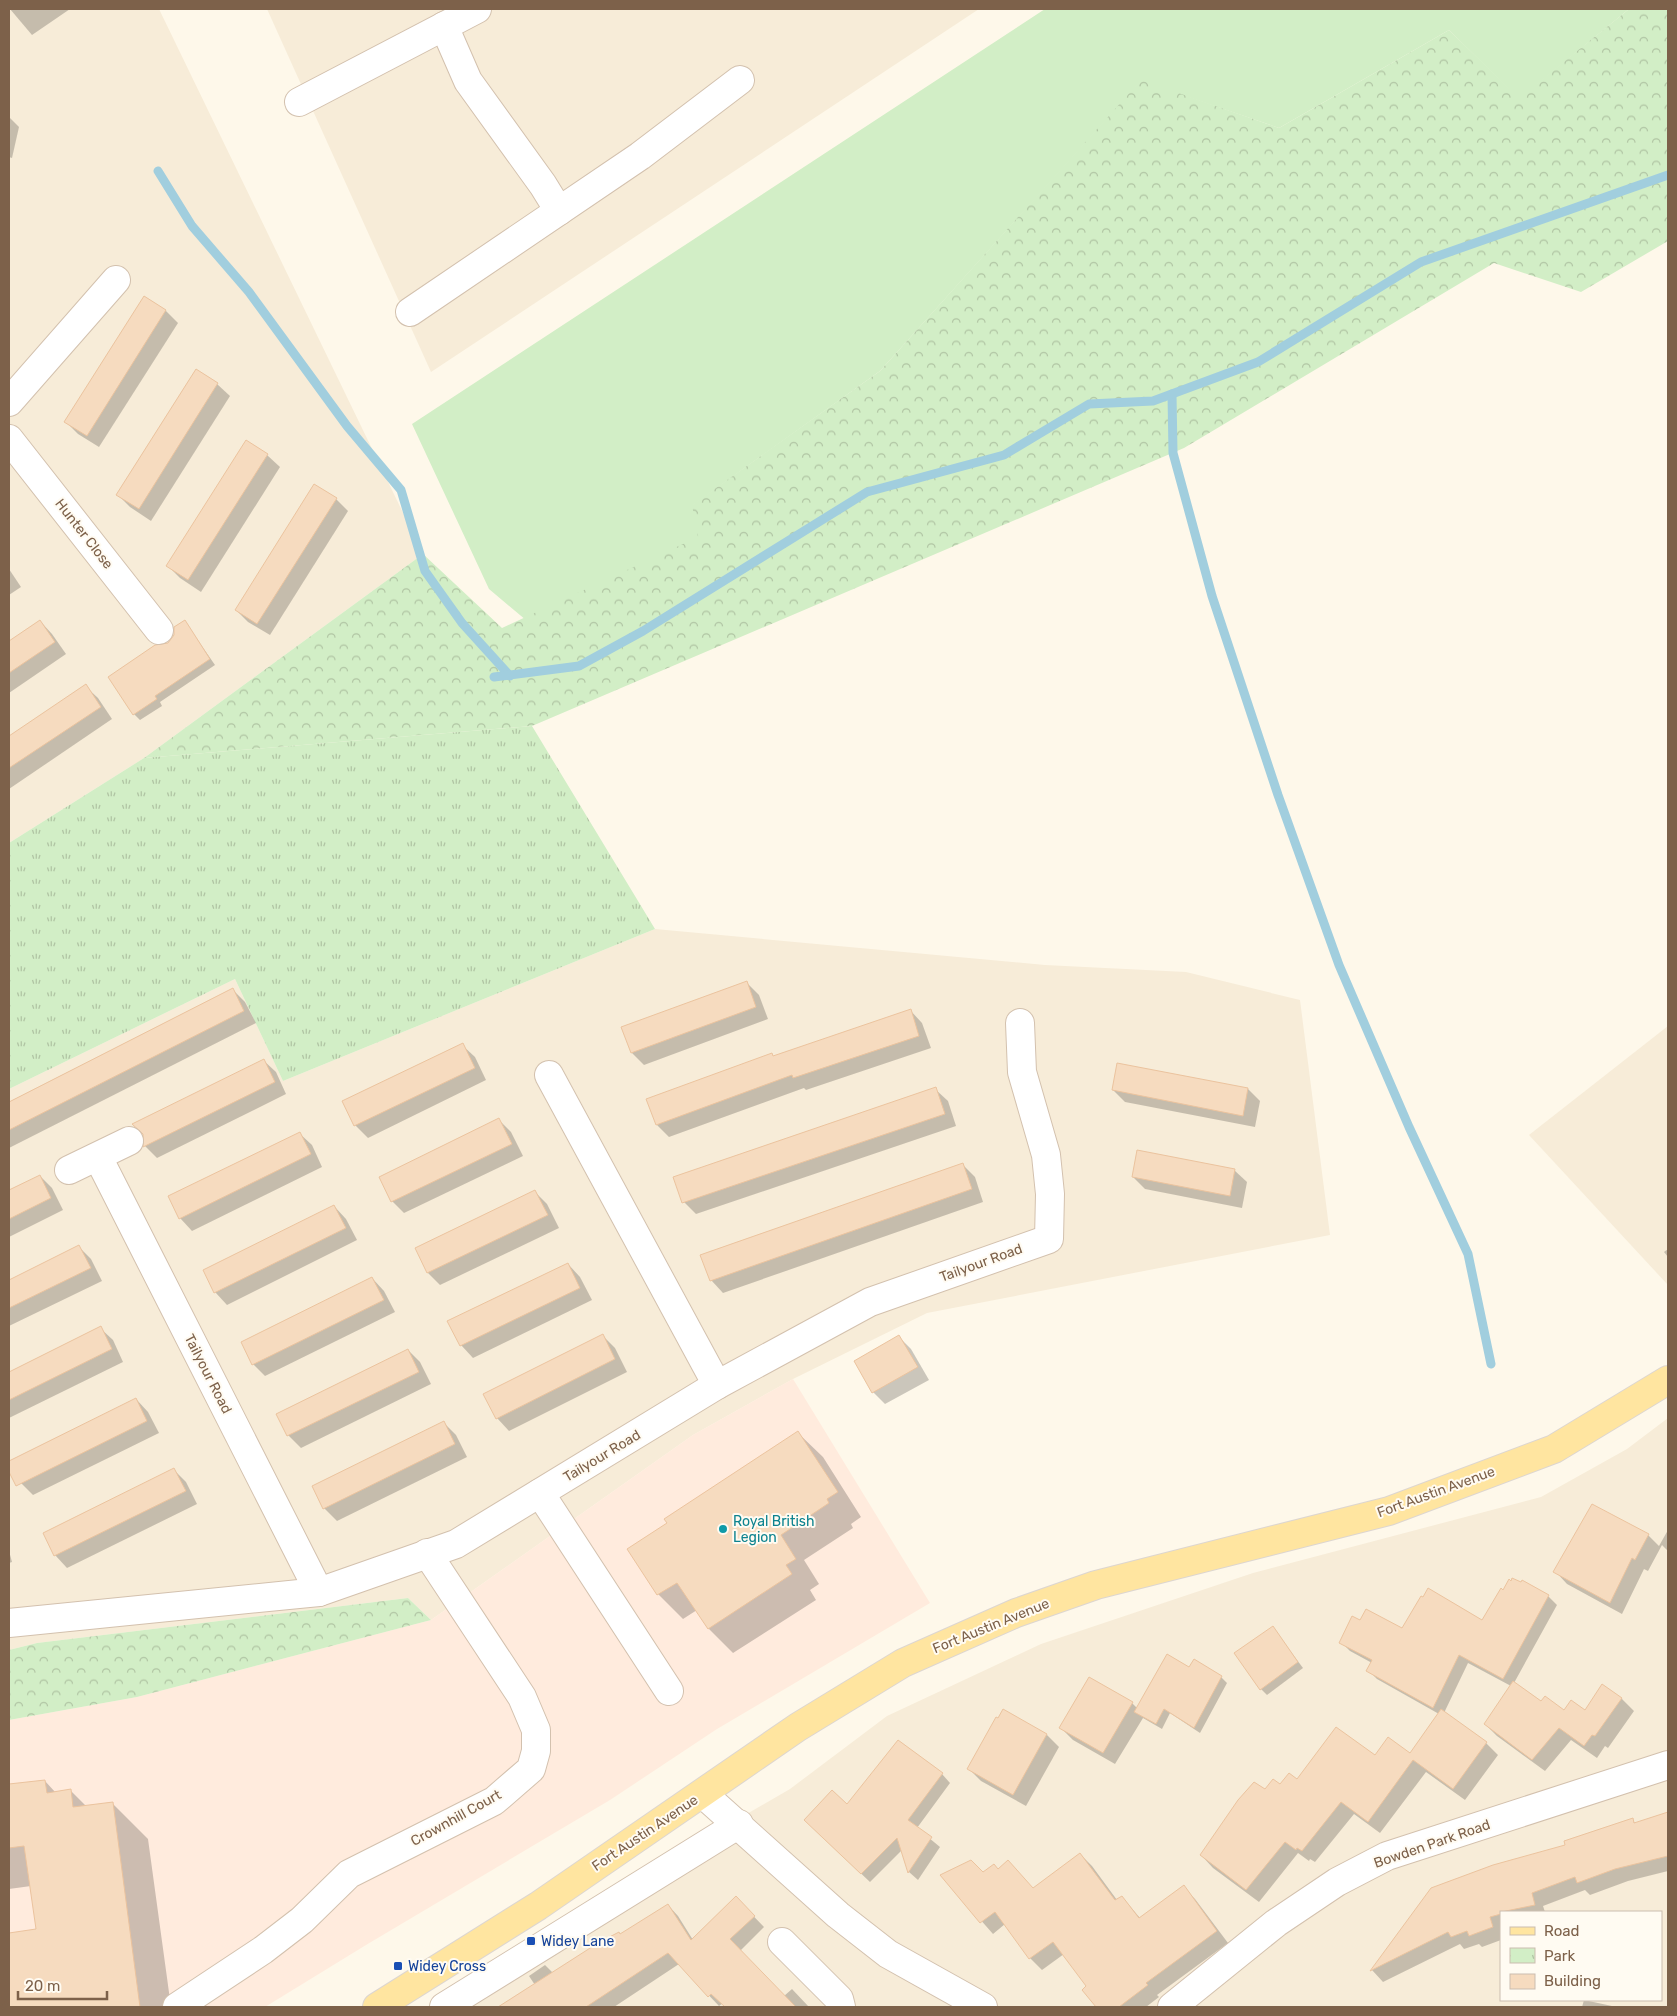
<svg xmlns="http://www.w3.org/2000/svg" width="1677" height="2016" viewBox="0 0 1677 2016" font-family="Rubik,sans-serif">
<defs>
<pattern id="forest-crowns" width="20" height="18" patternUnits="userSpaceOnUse" patternTransform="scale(1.25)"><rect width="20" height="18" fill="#d2eec6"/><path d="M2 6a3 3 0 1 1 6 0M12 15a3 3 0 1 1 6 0" fill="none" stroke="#b0c4a3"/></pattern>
<pattern id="park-tufts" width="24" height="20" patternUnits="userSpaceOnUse" patternTransform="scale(1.25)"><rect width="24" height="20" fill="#d2eec6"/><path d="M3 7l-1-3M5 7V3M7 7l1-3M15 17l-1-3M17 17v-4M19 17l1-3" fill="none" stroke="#b0c4a3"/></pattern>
</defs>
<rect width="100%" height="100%" fill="#fef8ea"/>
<g fill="#f7ecd8" fill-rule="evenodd">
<path d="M 9,9 L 159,9 L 423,554 L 144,758 L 9,843 Z"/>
<path d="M 267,9 L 979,9 L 431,372 Z"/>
<path d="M 655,929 L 1045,965 L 1186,972 L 1300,1000 L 1330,1235 L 927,1313 L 793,1379 L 693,1435 L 431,1620 L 408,1598 L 37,1643 L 9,1650 L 9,1089 L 235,979 L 283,1081 Z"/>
<path d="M 1668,1026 L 1668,1285 L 1529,1135 Z"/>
<path d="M 1668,1418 L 1668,2007 L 434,2007 L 700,1841 L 790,1789 L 887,1716 L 1041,1644 L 1253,1573 L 1541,1497 L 1627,1449 ZM 1501,1912 L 1661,1912 L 1661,2000 L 1501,2000 Z"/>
</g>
<path fill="#ffebdd" d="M 793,1379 L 930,1603 L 717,1729 L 610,1800 L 366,1945 L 265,2007 L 9,2007 L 9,1720 L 137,1697 L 431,1620 L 693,1435 Z"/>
<path fill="#d2eec6" d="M 1045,9 L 1629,9 L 1519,99 L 1449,30 L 1279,128 L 1141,81 L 880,371 L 693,505 L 699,537 L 545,636 L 489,589 L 412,424 Z"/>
<g fill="url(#forest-crowns)">
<path d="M 1629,9 L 1668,9 L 1668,241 L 1581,292 L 1494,263 L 1184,448 L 532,726 L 144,758 L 423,554 L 502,628 L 698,537 L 692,505 L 880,371 L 1141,80 L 1279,128 L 1449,30 L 1519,98 Z"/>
<path d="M 408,1598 L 431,1620 L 137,1697 L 9,1720 L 9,1650 L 37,1643 Z"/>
</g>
<path fill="url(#park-tufts)" d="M 532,726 L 655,929 L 283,1081 L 235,979 L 9,1089 L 9,843 L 144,758 Z"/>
<g fill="#0003">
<path d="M 10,9 L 70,9 L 32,35 Z"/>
<path d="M 9,117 L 19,127 L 12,158 L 9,157 Z"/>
<path d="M 144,298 L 166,311 L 178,323 L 99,447 L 78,434 L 66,422 Z"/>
<path d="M 196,371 L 217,384 L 230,396 L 151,521 L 130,507 L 118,495 Z"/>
<path d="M 246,442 L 267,455 L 280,467 L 201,592 L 180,578 L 168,566 Z"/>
<path d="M 336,499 L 348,511 L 270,635 L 248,622 L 236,610 Z"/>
<path d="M 9,569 L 21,587 L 9,595 Z"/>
<path d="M 40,621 L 52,634 L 66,654 L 9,693 L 9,642 Z"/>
<path d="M 185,622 L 215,665 L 160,702 L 162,706 L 140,720 L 134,714 L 169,644 Z"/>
<path d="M 85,686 L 98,698 L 112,719 L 9,789 L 9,738 Z"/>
<path d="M 746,982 L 759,995 L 768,1019 L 644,1065 L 632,1053 L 623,1028 Z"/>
<path d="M 232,989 L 245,1002 L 256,1023 L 9,1148 L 9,1102 Z"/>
<path d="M 910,1010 L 922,1023 L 931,1048 L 806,1090 L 804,1088 L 669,1137 L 657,1125 L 774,1057 Z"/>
<path d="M 462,1045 L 475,1057 L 486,1080 L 368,1138 L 355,1125 Z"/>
<path d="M 263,1060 L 276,1072 L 286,1094 L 157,1158 L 145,1146 Z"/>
<path d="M 1118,1064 L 1248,1089 L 1260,1101 L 1255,1127 L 1125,1102 L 1113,1090 Z"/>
<path d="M 935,1089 L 948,1101 L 956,1126 L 696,1214 L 684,1202 Z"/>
<path d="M 499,1120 L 511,1132 L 523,1156 L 404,1213 L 392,1201 Z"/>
<path d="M 299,1133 L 312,1145 L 322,1167 L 192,1231 L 180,1218 Z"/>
<path d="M 963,1165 L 975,1177 L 983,1202 L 723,1293 L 711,1280 Z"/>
<path d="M 1234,1170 L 1247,1182 L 1242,1208 L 1145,1189 L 1133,1177 Z"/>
<path d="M 40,1176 L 52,1188 L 63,1210 L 9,1237 L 9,1192 Z"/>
<path d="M 535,1192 L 547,1204 L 559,1228 L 440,1285 L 428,1273 L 417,1249 Z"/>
<path d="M 334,1206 L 346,1219 L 357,1240 L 227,1305 L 215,1292 Z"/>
<path d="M 79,1247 L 91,1259 L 102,1281 L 9,1326 L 9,1281 Z"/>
<path d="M 1668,1249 L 1668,1257 L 1664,1252 Z"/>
<path d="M 568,1264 L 580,1277 L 592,1300 L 473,1358 L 461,1345 Z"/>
<path d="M 372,1278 L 384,1291 L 395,1312 L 265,1376 L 253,1364 Z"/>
<path d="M 100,1328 L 113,1340 L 123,1362 L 9,1418 L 9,1373 Z"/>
<path d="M 603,1336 L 615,1348 L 627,1372 L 509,1431 L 497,1418 Z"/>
<path d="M 899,1337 L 911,1349 L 929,1380 L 885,1404 L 873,1392 Z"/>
<path d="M 408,1350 L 420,1362 L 431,1384 L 301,1448 L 288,1435 L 278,1414 Z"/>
<path d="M 136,1399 L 148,1412 L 159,1433 L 33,1495 L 21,1483 Z"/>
<path d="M 444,1423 L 456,1435 L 467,1457 L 337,1521 L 324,1508 L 314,1487 Z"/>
<path d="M 798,1433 L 823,1457 L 861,1517 L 851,1524 L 853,1528 L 804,1560 L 819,1584 L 810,1590 L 816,1600 L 733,1653 L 709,1629 L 697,1610 L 683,1619 L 658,1594 Z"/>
<path d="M 174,1470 L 186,1482 L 197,1504 L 67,1568 L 55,1555 Z"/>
<path d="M 1668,1530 L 1668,1551 L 1662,1545 L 1648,1571 L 1644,1569 L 1622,1614 L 1567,1584 L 1555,1571 L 1648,1535 L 1659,1546 Z"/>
<path d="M 9,1551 L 12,1562 L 9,1563 Z"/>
<path d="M 1548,1596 L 1557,1605 L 1514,1683 L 1542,1702 L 1564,1711 L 1585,1711 L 1603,1686 L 1622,1699 L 1634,1711 L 1608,1748 L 1605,1746 L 1597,1758 L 1571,1740 L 1545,1771 L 1497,1736 L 1485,1724 L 1511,1686 L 1468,1663 L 1444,1713 L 1486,1743 L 1498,1755 L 1465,1800 L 1426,1772 L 1380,1833 L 1354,1814 L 1315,1862 L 1310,1859 L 1309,1861 L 1298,1853 L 1259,1902 L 1213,1868 L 1201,1855 L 1265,1791 L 1375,1757 L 1410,1754 L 1439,1714 L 1377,1679 L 1368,1670 L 1372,1663 L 1350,1651 L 1341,1642 L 1360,1621 L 1402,1630 L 1483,1622 Z"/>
<path d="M 1272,1627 L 1303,1668 L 1267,1695 L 1261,1689 Z"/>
<path d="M 1189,1669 L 1221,1677 L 1227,1683 L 1200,1733 L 1170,1713 L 1162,1729 L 1143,1718 L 1115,1764 L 1073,1740 L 1061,1728 L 1132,1703 L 1137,1708 Z"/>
<path d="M 1004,1711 L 1047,1735 L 1059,1747 L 1026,1806 L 981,1781 L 969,1769 Z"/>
<path d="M 942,1774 L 950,1783 L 917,1828 L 940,1847 L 918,1880 L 909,1872 L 902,1850 L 870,1882 L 814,1829 L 847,1806 Z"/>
<path d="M 45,1781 L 56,1793 L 71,1791 L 87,1807 L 113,1804 L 148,1839 L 171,2007 L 9,2007 L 9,1935 L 37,1930 L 31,1886 L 9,1889 L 9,1786 Z"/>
<path d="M 1668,1813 L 1668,1871 L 1628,1881 L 1590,1895 L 1585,1890 L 1543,1906 L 1545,1912 L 1501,1912 L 1501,1940 L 1482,1947 L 1479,1944 L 1464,1949 L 1460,1944 L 1383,1982 L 1372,1970 L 1432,1889 L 1567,1845 L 1632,1820 L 1636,1824 Z"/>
<path d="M 1080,1854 L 1092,1866 L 1117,1900 L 1122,1897 L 1140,1918 L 1183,1887 L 1195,1899 L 1228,1943 L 1157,1995 L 1159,1997 L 1146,2007 L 1097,2007 L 1084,1990 L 1088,1986 L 1064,1954 L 1042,1970 L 1030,1958 L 1005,1924 L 993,1934 L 942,1876 L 983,1873 L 998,1870 L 1033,1889 Z"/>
<path d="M 736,1898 L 764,1927 L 740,1951 L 784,1996 L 792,1989 L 809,2007 L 727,2007 L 723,2003 L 719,2006 L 679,1964 L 614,2007 L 501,2007 L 535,1985 L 529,1976 L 545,1965 L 553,1973 L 621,1935 L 668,1905 L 678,1916 L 693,1940 Z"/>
<path d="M 1584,2000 L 1612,2006 L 1613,2007 L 1582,2007 Z"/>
</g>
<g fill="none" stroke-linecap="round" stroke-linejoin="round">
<g stroke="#a1cede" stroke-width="9">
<path d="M 158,171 L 192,226 L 249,292 L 347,426 L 401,490 L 425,571 L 462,623 L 510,676"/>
<path d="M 1172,394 L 1173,453 L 1212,596 L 1278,795 L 1339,965 L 1409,1127 L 1468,1254 L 1491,1364"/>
<path d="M 494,677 L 579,666 L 643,631 L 867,492 L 1004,455 L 1089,404 L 1153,401 L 1258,362 L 1421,262 L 1668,175"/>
</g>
</g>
<g fill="#f6dbbf" stroke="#ebc39e">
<path d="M 144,296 L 166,310 L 87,436 L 64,422 Z"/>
<path d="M 196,369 L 218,383 L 139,509 L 116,495 Z"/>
<path d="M 246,440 L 268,454 L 188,580 L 166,566 Z"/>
<path d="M 314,484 L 337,498 L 257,624 L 235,610 Z"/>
<path d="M 40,620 L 55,642 L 9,673 L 9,641 Z"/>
<path d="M 185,620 L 210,659 L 155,696 L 157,699 L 133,715 L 108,677 L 155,645 L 168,643 L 174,635 L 174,627 Z"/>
<path d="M 86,684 L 101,707 L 9,768 L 9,736 Z"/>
<path d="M 747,981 L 756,1007 L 631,1053 L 621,1027 Z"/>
<path d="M 233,988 L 244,1011 L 9,1130 L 9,1102 Z"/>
<path d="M 911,1009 L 919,1036 L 793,1078 L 792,1075 L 656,1125 L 646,1099 L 772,1053 L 773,1056 Z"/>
<path d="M 463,1043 L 475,1068 L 354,1126 L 342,1101 Z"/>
<path d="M 264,1059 L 275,1082 L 143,1147 L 143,1134 L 132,1124 Z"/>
<path d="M 1117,1063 L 1248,1088 L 1243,1116 L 1112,1090 Z"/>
<path d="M 936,1087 L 945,1114 L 682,1203 L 673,1177 Z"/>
<path d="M 499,1118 L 512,1144 L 391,1202 L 379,1177 Z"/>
<path d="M 300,1132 L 311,1154 L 179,1219 L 168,1196 Z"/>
<path d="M 1137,1150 L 1235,1169 L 1230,1196 L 1132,1177 Z"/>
<path d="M 963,1163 L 972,1189 L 710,1281 L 700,1255 Z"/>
<path d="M 40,1175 L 51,1198 L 9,1219 L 9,1190 Z"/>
<path d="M 535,1190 L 548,1215 L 427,1273 L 415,1248 Z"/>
<path d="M 334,1205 L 346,1228 L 214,1293 L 203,1270 Z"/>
<path d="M 79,1245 L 91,1268 L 9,1308 L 9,1280 Z"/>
<path d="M 568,1263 L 580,1288 L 460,1346 L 447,1321 Z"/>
<path d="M 372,1277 L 384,1300 L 252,1365 L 241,1342 Z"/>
<path d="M 101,1326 L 112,1349 L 9,1400 L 9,1372 Z"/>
<path d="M 603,1334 L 615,1359 L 496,1419 L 483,1394 Z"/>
<path d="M 899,1335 L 918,1367 L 872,1393 L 854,1361 Z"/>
<path d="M 408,1349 L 419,1372 L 287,1436 L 276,1414 Z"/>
<path d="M 136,1398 L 147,1421 L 16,1486 L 9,1472 L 9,1461 Z"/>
<path d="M 444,1421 L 455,1444 L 323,1509 L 312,1486 Z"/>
<path d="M 798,1431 L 838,1492 L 827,1499 L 829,1503 L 781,1535 L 796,1559 L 786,1565 L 792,1574 L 708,1629 L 677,1583 L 657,1595 L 627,1549 L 667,1523 L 664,1519 Z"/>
<path d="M 174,1468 L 186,1491 L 54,1556 L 43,1533 Z"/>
<path d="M 1592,1504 L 1649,1534 L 1635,1560 L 1632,1558 L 1610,1603 L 1553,1572 Z"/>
<path d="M 1512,1578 L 1521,1582 L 1522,1580 L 1549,1595 L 1503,1679 L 1459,1655 L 1433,1708 L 1366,1671 L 1372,1660 L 1339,1643 L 1352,1616 L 1360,1620 L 1366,1609 L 1402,1628 L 1421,1596 L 1423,1597 L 1428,1588 L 1482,1620 L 1501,1588 L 1503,1590 L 1509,1579 L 1511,1581 Z"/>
<path d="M 1273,1626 L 1298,1662 L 1260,1690 L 1234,1653 Z"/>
<path d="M 1167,1654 L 1189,1667 L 1194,1659 L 1222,1676 L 1194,1728 L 1164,1709 L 1156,1724 L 1134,1712 Z"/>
<path d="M 1089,1677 L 1133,1702 L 1103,1753 L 1059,1728 Z"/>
<path d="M 1513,1681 L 1541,1701 L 1545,1696 L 1564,1710 L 1571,1700 L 1585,1710 L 1602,1684 L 1622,1698 L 1595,1736 L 1592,1735 L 1584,1746 L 1559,1728 L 1532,1760 L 1484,1724 Z"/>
<path d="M 1003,1709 L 1047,1734 L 1013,1795 L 967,1769 L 996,1717 L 998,1718 Z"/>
<path d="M 1441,1709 L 1487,1742 L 1453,1789 L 1413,1760 L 1368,1822 L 1341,1802 L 1302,1851 L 1297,1848 L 1296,1850 L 1285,1842 L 1246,1890 L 1200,1855 L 1238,1800 L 1254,1782 L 1265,1789 L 1273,1779 L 1280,1784 L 1289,1773 L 1297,1779 L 1336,1727 L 1375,1755 L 1388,1737 L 1410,1753 Z"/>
<path d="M 898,1740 L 943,1773 L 908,1820 L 932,1837 L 908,1873 L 897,1838 L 861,1874 L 804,1820 L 832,1790 L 847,1804 Z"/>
<path d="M 45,1780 L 47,1793 L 71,1789 L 73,1807 L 113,1802 L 140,2007 L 9,2007 L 9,1933 L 36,1929 L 24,1846 L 9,1848 L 9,1784 Z"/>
<path d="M 1668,1812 L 1668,1856 L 1615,1869 L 1577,1883 L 1575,1877 L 1532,1893 L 1535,1905 L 1501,1912 L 1501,1914 L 1490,1917 L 1493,1927 L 1469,1936 L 1467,1931 L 1451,1937 L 1448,1932 L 1370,1971 L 1431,1888 L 1493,1865 L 1565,1845 L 1564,1841 L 1633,1818 L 1634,1823 Z"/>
<path d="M 1080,1853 L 1115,1900 L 1122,1896 L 1139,1918 L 1184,1885 L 1217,1931 L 1146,1983 L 1148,1985 L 1119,2007 L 1096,2007 L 1082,1990 L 1086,1986 L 1053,1942 L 1029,1959 L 995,1912 L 980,1923 L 940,1875 L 971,1860 L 983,1872 L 994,1864 L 998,1869 L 1008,1860 L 1033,1888 Z"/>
<path d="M 736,1896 L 755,1916 L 730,1939 L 796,2007 L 725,2007 L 711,1994 L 708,1997 L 668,1953 L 586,2007 L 498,2007 L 598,1943 L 619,1932 L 620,1934 L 668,1904 L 691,1940 Z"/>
</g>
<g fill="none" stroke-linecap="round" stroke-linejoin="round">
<g stroke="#d3c1ae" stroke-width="30">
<g id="minor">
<path d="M 444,26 L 468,81 L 543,185 L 559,211"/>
<path d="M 299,102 L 477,9"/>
<path d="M 410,312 L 640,156 L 740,80"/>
<path d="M 9,402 L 116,280"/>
<path d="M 9,439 L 159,630"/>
<path d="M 549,1075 L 717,1385"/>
<path d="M 98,1157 L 319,1592"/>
<path d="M 69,1170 L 129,1141"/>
<path d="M 540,1493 L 669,1691"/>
<path d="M 9,1623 L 319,1592 L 456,1544 L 717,1385 L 870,1302 L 1049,1239 L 1050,1194 L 1046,1155 L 1022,1072 L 1020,1023"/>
<path d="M 703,1794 L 838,1915 L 888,1954 L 983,2007"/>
<path d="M 782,1942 L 839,1999 L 841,2007"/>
<path d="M 177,2007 L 263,1950 L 302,1920 L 349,1874 L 494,1801 L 531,1769 L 536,1751 L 536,1730 L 522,1697 L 427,1553"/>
<path d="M 444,2007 L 739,1824"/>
<path d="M 1172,2007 L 1276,1923 L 1337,1882 L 1387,1856 L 1668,1765"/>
</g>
</g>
<g stroke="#ddd6d0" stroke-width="30">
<path id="major" d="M 377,2007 L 538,1906 L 798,1727 L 903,1663 L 1016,1613 L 1096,1585 L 1389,1511 L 1554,1449 L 1668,1380"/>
</g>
<use href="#minor" stroke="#fff" stroke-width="28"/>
<use href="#major" stroke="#ffe5a0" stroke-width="28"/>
</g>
<circle fill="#0f9aa8" stroke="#fffbf2" stroke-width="2" cx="723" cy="1529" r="5"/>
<g fill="#1a4fb4" stroke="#fffbf2" stroke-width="2">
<rect x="526" y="1936" width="10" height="10" rx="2.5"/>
<rect x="393" y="1961" width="10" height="10" rx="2.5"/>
</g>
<g text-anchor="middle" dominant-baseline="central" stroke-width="4" stroke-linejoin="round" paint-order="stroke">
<g font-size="14" fill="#7d614a" stroke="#fffbf2">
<text transform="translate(84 534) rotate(52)">Hunter Close</text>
<text transform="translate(981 1263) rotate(-20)">Tailyour Road</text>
<text transform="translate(208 1374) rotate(63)">Tailyour Road</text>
<text transform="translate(602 1456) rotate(-31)">Tailyour Road</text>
<text transform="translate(1436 1492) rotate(-20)">Fort Austin Avenue</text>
<text transform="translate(991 1626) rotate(-22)">Fort Austin Avenue</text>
<text transform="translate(456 1818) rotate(-29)">Crownhill Court</text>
<text transform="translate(645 1833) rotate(-34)">Fort Austin Avenue</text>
<text transform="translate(1432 1844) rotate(-19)">Bowden Park Road</text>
</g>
<g font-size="14" fill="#0d838f" stroke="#fffbf2" text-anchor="start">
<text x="733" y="1521">Royal British<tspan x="733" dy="16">Legion</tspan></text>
</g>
<g font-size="14" fill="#164399" stroke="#fffbf2" text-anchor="start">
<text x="541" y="1941">Widey Lane</text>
<text x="408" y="1966">Widey Cross</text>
</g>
</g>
<rect width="1677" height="2016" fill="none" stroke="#7d614a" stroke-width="20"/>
<rect x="1500" y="1911" width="162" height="90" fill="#fffbf2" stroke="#cbbdaf"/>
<rect x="1510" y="1927" width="25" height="8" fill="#ffe5a0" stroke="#cbbdaf"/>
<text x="1544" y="1936" font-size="15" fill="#7d614a">Road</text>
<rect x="1510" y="1948" width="25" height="15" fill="url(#park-tufts)" stroke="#cbbdaf"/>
<text x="1544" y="1961" font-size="15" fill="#7d614a">Park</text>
<rect x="1510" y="1974" width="25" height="15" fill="#f6dbbf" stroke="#cbbdaf"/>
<text x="1544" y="1986" font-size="15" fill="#7d614a">Building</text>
<path d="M18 1991v8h89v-8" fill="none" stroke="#7d614a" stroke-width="2.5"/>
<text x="25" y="1991" font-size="15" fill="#7d614a" stroke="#fffbf2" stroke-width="4" paint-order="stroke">20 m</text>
</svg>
